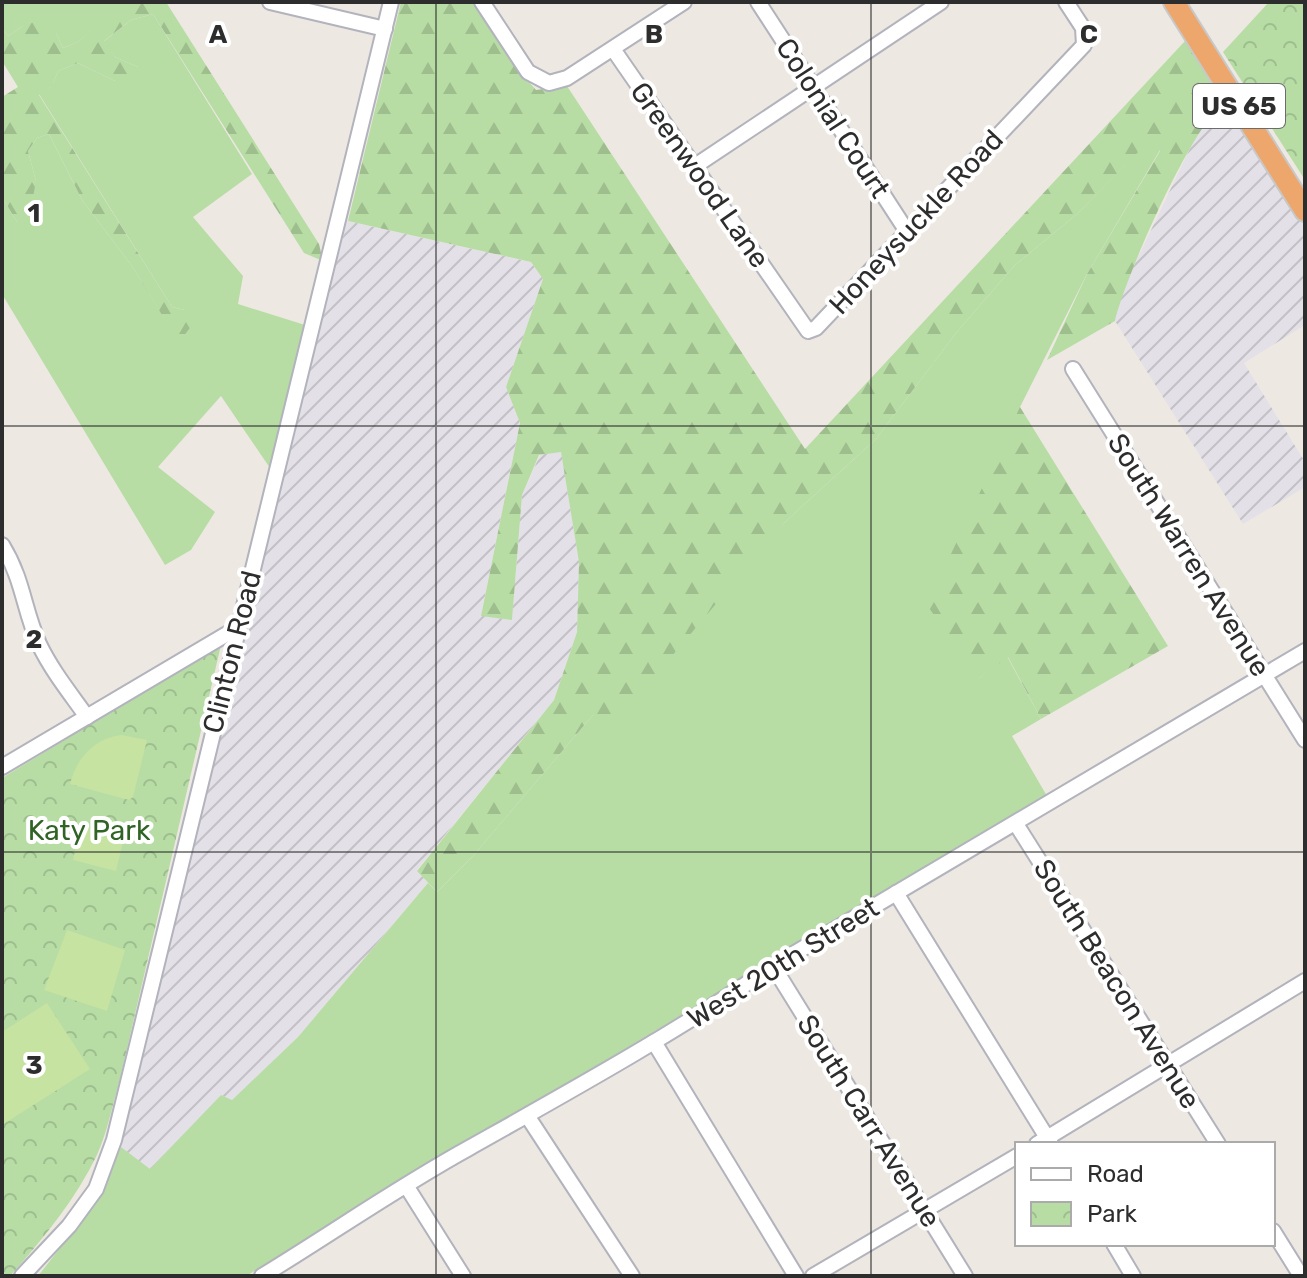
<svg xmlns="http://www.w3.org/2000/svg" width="1307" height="1278" viewBox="0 0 1307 1278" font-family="Rubik,sans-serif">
<defs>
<pattern id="industrial-furrows" width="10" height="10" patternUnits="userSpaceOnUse" patternTransform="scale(2)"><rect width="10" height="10" fill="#e3e1e7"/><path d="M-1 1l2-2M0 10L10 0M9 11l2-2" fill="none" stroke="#c3c1c6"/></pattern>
<pattern id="forest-firs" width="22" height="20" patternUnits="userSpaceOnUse" patternTransform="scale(2)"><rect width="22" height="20" fill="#b7dda5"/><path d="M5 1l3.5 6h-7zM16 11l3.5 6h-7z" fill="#9ebe8e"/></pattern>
<pattern id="park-crowns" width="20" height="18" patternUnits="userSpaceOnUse" patternTransform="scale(2)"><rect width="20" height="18" fill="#b7dda5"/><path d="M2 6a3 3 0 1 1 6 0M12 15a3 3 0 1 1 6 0" fill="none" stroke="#9ebe8e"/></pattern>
</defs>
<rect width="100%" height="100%" fill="#ede8e2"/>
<g fill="url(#industrial-furrows)">
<path d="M 1226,100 L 1305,226 L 1305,325 L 1244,363 L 1305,462 L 1305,487 L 1243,524 L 1115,321 L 1122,291 L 1192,144 L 1215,108 Z"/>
<path d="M 347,221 L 531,262 L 543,279 L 506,387 L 520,423 L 481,615 L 512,620 L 522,495 L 540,455 L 561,451 L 579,562 L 577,632 L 554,700 L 417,870 L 428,883 L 298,1037 L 232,1100 L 221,1095 L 150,1170 L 121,1147 L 239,652 Z"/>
</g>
<g fill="#b7dda5">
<path d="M 2,2 L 122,2 L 78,42 L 63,48 L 56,33 L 23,26 L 8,36 L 2,28 Z"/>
<path d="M 153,14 L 252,174 L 193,217 L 243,276 L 238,304 L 305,325 L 270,468 L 221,396 L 158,467 L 215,512 L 191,550 L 165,565 L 2,294 L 2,197 L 17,222 L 36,181 L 28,151 L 37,138 L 49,134 L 82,200 L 132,266 L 173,332 L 185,310 L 172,307 L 39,94 L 52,86 L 58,71 L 78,63 L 115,81 L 138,67 L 115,57 L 103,42 L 131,20 Z"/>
<path d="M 1152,137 L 1160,150 L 1087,274 L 1020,407 L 978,679 L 1007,656 L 1041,719 L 1012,736 L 1047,796 L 246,1276 L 38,1276 L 97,1201 L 121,1147 L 150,1169 L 221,1095 L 232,1100 L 298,1037 L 428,883 L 437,892 L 472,857 L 593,715 L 785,522 L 876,439 L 956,333 L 1014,266 L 1077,214 Z"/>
</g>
<g fill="url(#forest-firs)">
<path d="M 120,2 L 166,2 L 319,244 L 323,261 L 304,253 L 153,14 L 131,20 L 104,41 L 115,57 L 138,67 L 132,79 L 115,81 L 78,63 L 58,71 L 52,86 L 39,95 L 172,307 L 185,310 L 196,320 L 183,337 L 173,333 L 132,266 L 82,200 L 49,134 L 37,138 L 28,151 L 36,181 L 29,219 L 17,222 L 2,197 L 2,97 L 18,87 L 2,61 L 2,28 L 8,36 L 23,26 L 40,20 L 56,33 L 63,48 L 78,42 Z"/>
<path d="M 401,2 L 473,2 L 511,62 L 536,90 L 567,86 L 805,449 L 1185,41 L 1226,100 C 1192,125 1125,277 1115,321 L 1047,360 L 1087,274 L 1160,151 L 1152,138 L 1077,214 L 1014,266 L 956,333 L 876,439 L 785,522 L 623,714 L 593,715 L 472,857 L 437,892 L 417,871 L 554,700 L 577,632 L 579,562 L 561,452 L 539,455 L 522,495 L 512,620 L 481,616 L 520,423 L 506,387 L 543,279 L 531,262 L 348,221 Z"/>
<path d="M 1020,407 L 1168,646 L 1041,719 L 1008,657 L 978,679 L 927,605 Z"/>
</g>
<g fill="url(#park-crowns)">
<path d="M 1269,2 L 1305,2 L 1305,180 L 1223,52 Z"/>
<path d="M 221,645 L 119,1083 C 112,1107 107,1133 97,1155 C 75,1200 44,1238 10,1276 L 2,1276 L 2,778 Z"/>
</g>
<g fill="#c6e3a2">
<path d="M 121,735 L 147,740 L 133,797 L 129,800 L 70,784 C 77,757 94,739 121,735 Z"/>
<path d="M 110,820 L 127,825 L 116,871 L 73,860 L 78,836 L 99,822 Z"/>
<path d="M 67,930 L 125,950 L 107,1011 L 44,990 Z"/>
<path d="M 47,1003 L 90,1069 L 2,1125 L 2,1032 Z"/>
</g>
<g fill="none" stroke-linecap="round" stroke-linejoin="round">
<g stroke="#b2b3bc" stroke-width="18">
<g id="minor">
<path d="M 270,2 L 385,29"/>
<path d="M 482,2 L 528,72 L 549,83 L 567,78 L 684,2"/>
<path d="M 758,2 L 908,233"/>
<path d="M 613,49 L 808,331 L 816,328 L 1084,45 L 1083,28 L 1066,2"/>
<path d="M 695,166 L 941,2"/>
<path d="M 1073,369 L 1305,740"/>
<path d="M 2,545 C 24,581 23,608 39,644 C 52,671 70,693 87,717"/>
<path d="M 2,767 L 237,628"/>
<path d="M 1016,824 L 1218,1144"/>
<path d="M 896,893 L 1051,1144"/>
<path d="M 773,966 L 965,1276"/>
<path d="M 654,1042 L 796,1276"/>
<path d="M 528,1117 L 632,1276"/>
<path d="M 1037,1144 L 1305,981"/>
<path d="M 407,1187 L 463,1276"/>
<path d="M 1273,1231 L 1301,1276"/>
<path d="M 1114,1244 L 1133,1276"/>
<path d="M 22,1276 L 69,1226 L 96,1189 L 114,1140 L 391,2"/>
<path d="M 262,1276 C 331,1234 398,1187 469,1148 C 572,1090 675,1033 773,966 L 1305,651"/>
<path d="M 813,1276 L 1017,1156"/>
</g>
</g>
<g stroke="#c8c8c8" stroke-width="24">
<path id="highway" d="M 1174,2 L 1305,211"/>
</g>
<use href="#minor" stroke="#fff" stroke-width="14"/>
<use href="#highway" stroke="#eda76c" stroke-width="20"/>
</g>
<path fill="none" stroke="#2d2d2d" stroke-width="2" stroke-opacity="0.55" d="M 436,2 L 436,1276M 871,2 L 871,1276M 2,426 L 1305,426M 2,852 L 1305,852"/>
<g text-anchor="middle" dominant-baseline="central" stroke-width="8" stroke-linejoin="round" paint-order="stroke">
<rect fill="#fff" stroke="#6c6c6c" stroke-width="2" x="1193" y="84" width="92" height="44" rx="6"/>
<g font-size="26" font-weight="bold" fill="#2d2d2d">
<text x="1239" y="106">US 65</text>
</g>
<g font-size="28" fill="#2d2d2d" stroke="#fff">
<text transform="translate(833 118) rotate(57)">Colonial Court</text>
<text transform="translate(700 175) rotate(55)">Greenwood Lane</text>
<text transform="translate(916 222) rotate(-47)">Honeysuckle Road</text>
<text transform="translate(1189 555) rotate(58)">South Warren Avenue</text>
<text transform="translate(232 652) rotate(-76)">Clinton Road</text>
<text transform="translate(783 963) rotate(-32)">West 20th Street</text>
<text transform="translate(1117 984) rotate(58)">South Beacon Avenue</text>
<text transform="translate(869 1121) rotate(58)">South Carr Avenue</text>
</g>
<g font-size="28" fill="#2f6424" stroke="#fff">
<text x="89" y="830">Katy Park</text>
</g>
</g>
<g font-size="26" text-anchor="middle" font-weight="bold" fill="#2d2d2d" stroke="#fff" stroke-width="8" stroke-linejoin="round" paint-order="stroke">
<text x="218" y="43">A</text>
<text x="654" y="43">B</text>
<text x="1089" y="43">C</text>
<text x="34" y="222">1</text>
<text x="34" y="648">2</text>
<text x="34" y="1074">3</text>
</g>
<rect width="1307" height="1278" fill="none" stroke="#2d2d2d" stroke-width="8"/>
<rect x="1015" y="1142" width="260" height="104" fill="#ffffff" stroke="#ababab" stroke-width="2"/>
<rect x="1031" y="1168" width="40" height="12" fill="#ffffff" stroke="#ababab" stroke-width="2"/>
<text x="1087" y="1182" font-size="24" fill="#2d2d2d">Road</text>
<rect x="1031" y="1202" width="40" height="24" fill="url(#park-crowns)" stroke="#ababab" stroke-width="2"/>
<text x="1087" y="1222" font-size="24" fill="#2d2d2d">Park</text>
</svg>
